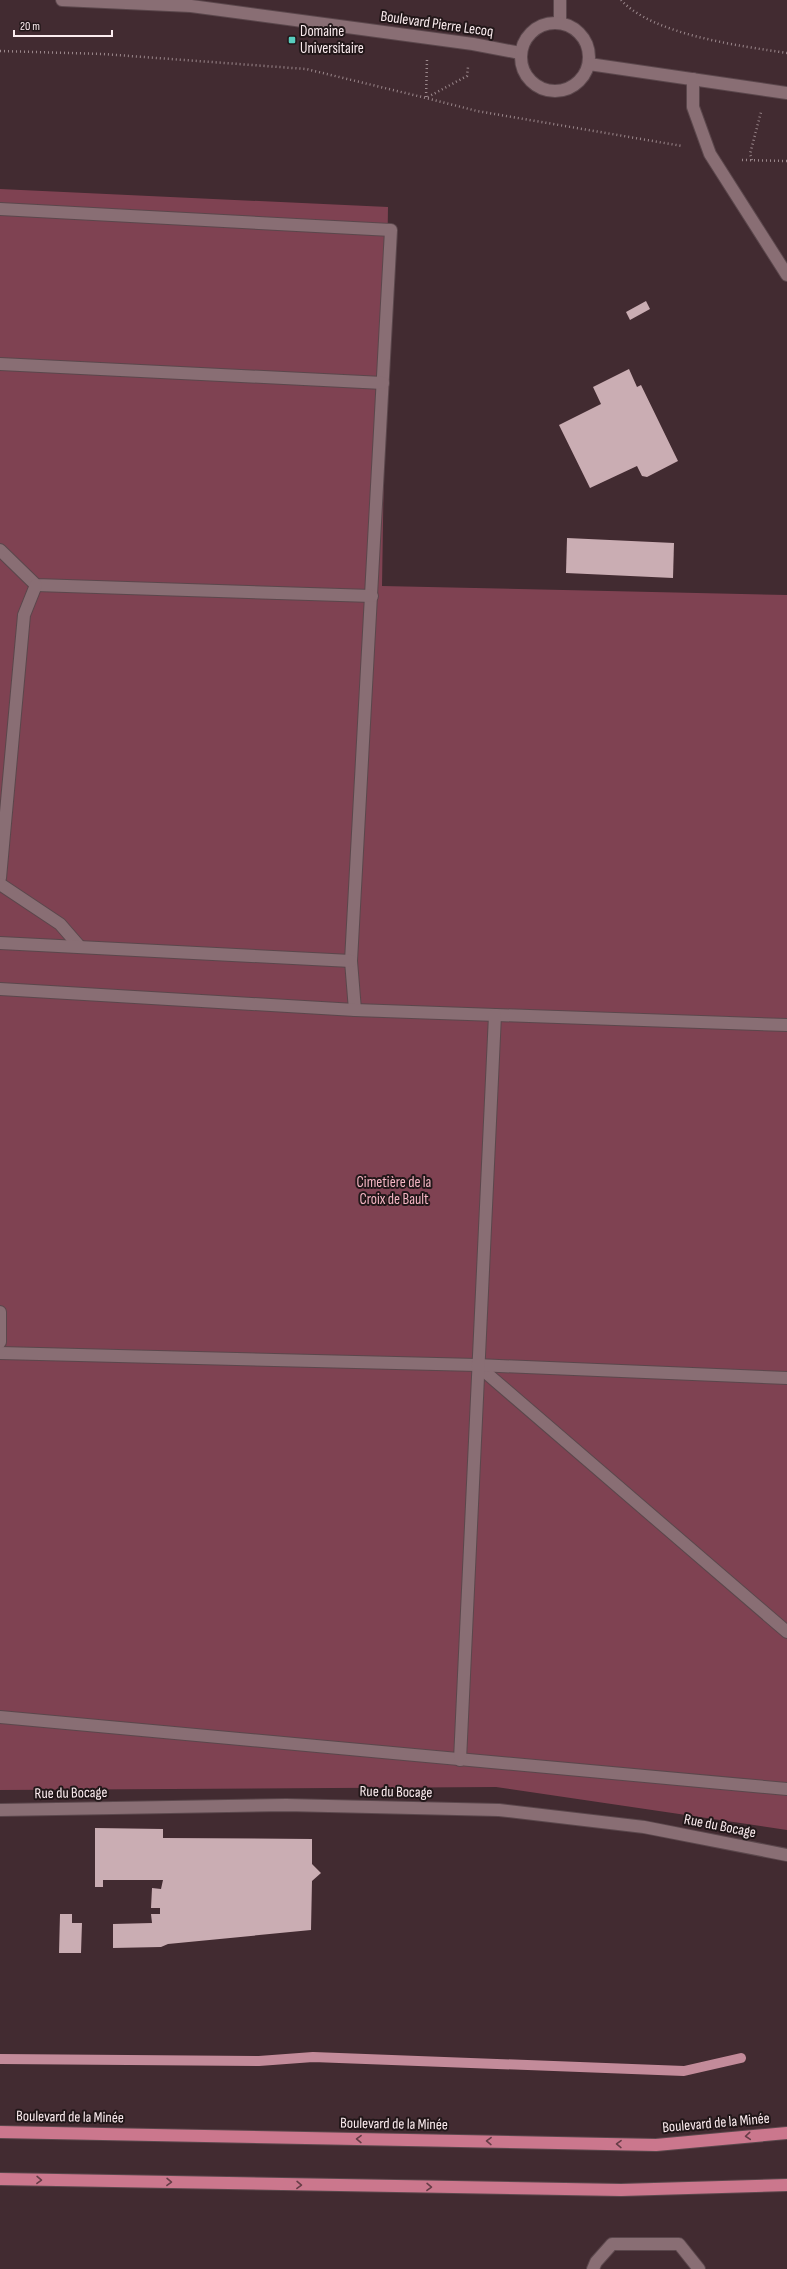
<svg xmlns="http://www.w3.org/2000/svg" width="787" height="2269" viewBox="0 0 787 2269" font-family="'Sofia Sans Condensed',sans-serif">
<rect width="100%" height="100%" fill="#422b31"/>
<path fill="#7f4252" d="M 0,189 L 388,207 L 382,586 L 787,595 L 787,1830 L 496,1787 L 0,1790 Z"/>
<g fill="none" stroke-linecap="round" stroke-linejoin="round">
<path stroke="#c38b9a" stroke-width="10" d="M 0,2059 L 259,2061 L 313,2057 L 684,2071 L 741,2058"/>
</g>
<g fill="#caadb3">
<path d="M 646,301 L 650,309 L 630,320 L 626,312 Z"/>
<path d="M 629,369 L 637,387 L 641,385 L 678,461 L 647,477 L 642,476 L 637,466 L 590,488 L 559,425 L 601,404 L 593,387 Z"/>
<path d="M 567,538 L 674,543 L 673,578 L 566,573 Z"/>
<path d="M 95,1828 L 163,1829 L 163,1838 L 312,1839 L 312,1864 L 321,1873 L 312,1881 L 311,1930 L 168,1944 L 161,1947 L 113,1948 L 113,1924 L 152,1923 L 151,1914 L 160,1914 L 160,1908 L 151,1908 L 152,1888 L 161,1889 L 163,1880 L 103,1880 L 103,1887 L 95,1887 Z"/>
<path d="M 60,1914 L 72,1914 L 72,1923 L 82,1923 L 81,1953 L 59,1953 Z"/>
</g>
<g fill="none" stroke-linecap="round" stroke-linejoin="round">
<g stroke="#5b474c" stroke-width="14">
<g id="minor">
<path d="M 62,0 L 191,6 L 473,44 L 520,53"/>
<path d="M 560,0 L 560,23"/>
<circle cx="555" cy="57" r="34"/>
<path d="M 589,64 L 787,93"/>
<path d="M 693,79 L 693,107 L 710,154 L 787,275"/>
<path d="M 0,209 L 391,230 L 351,961 L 355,1010"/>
<path d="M 0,364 L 383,383"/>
<path d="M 0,550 L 36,585 L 372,596"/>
<path d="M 0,878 L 24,615 L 36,585"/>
<path d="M 0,884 L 60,924 L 80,947"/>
<path d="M 0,943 L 351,961"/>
<path d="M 0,989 L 355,1010 L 787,1025"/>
<path d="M 0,1312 L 0,1342"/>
<path d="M 0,1353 L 477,1365 L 787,1632"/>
<path d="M 477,1365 L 787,1378"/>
<path d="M 0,1717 L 787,1789"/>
<path d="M 460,1760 L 495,1015"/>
<path d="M 0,1810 L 286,1805 L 499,1810 L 644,1827 L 787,1855"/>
<path d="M 593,2269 L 596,2262 L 612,2244 L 679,2244 L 699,2269"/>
</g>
</g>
<g stroke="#5b474c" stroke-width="14">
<g id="major">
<path d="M 0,2132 L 656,2145 L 787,2133"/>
<path d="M 0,2179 L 621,2190 L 787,2185"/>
</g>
</g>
<g stroke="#9b888c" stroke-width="2.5" stroke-dasharray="1 3" stroke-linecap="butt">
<path d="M 621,0 C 653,35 741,46 787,53"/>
<path d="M 0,51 L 103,54 L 306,69 L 426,98 L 467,76 L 468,67"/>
<path d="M 427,60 L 426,98 L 477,111 L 682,146"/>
<path d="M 742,160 L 787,161"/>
<path d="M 752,160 L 750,154 L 761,112"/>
</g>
<use href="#minor" stroke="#896e74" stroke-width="12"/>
<use href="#major" stroke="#cb778d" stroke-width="12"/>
</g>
<defs><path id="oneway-chevron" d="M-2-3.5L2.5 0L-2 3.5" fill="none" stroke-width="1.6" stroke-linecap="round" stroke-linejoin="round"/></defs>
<g stroke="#663d47">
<use href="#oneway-chevron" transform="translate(748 2136) rotate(175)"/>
<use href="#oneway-chevron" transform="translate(359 2139) rotate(-179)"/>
<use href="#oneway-chevron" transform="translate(489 2141) rotate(-179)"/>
<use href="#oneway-chevron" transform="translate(619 2144) rotate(-179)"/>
<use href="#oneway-chevron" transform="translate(39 2180) rotate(1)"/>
<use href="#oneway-chevron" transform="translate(169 2182) rotate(1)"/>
<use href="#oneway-chevron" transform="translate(299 2185) rotate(1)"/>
<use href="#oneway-chevron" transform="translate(429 2187) rotate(1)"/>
</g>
<rect fill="#58cebf" stroke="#221719" stroke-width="1.5" x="288" y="36" width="8" height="8" rx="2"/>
<g text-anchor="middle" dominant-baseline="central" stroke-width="4" stroke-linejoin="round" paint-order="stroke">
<g font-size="15" fill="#fbecef" stroke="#221719">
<text transform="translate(437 24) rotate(8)">Boulevard Pierre Lecoq</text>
<text transform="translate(396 1792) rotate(1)">Rue du Bocage</text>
<text transform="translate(71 1793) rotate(-1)">Rue du Bocage</text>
<text transform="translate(720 1826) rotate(11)">Rue du Bocage</text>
<text transform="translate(70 2117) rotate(1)">Boulevard de la Minée</text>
<text transform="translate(716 2123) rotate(-5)">Boulevard de la Minée</text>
<text transform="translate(394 2124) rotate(1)">Boulevard de la Minée</text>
</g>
<g font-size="15" fill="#fbecef" stroke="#221719" text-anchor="start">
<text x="300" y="31">Domaine<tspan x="300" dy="17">Universitaire</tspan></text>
</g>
<g font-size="15" fill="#f5b6c4" stroke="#221719">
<text x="394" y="1182">Cimetière de la<tspan x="394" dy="17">Croix de Bault</tspan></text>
</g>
</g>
<path d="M14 30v6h98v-6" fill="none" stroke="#fbecef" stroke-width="2"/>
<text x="20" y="30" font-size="12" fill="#fbecef" stroke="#221719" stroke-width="3" paint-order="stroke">20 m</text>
</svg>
